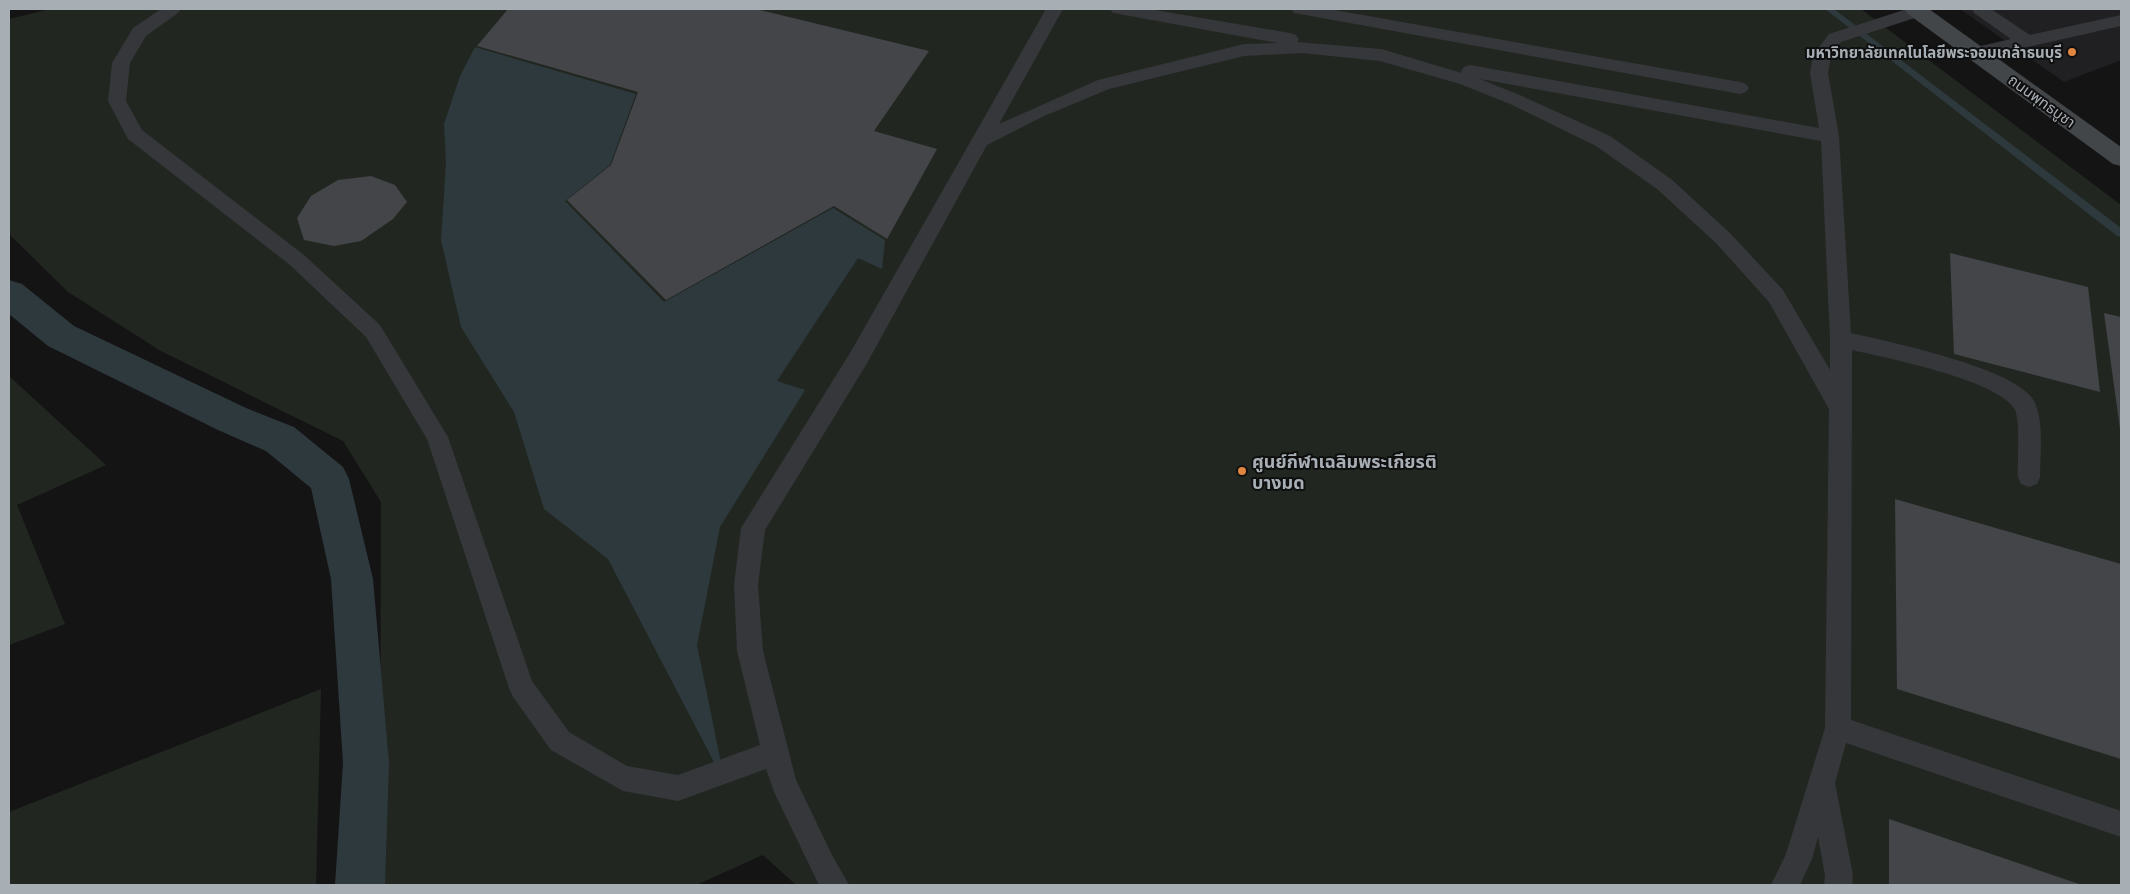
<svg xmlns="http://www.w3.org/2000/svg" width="2130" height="894" viewBox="0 0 2130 894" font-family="Quicksand,'Noto Sans Thai',sans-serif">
<rect width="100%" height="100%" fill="#141415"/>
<path fill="#202022" d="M 1960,9 L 2121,9 L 2121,60 L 2064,82 Z"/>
<g fill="#212720">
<path d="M 50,9 L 1861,9 L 2121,205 L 2121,885 L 796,885 L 763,855 L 696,885 L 380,885 L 381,502 L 343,441 L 161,351 L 68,292 L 9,234 L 9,19 Z"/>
<path d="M 9,376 L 106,465 L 17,505 L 65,624 L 9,645 Z"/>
<path d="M 321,689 L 316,885 L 9,885 L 9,812 Z"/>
</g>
<path fill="#2e393d" d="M 475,47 L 636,94 L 610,165 L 565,201 L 664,302 L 833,208 L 885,240 L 882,269 L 858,258 L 777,381 L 805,390 L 720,527 L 697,645 L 725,783 L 608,559 L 544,509 L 514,412 L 461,327 L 441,240 L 446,164 L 444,124 L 460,76 Z"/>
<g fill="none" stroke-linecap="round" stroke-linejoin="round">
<path fill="#2e393d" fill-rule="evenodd" d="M 1825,9 L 1834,9 L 2121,228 L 2121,237 L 2117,236 Z"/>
<path fill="#2e393d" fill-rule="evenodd" d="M 9,280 L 22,284 L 74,326 L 246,408 L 294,427 L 343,467 L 349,479 L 373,579 L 389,763 L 385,885 L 335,885 L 343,763 L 331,579 L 311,488 L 266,451 L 218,430 L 48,346 L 9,314 Z"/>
</g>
<g fill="#434548">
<path d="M 508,9 L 756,9 L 929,51 L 874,131 L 937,149 L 887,239 L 834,206 L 666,300 L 567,200 L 611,165 L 638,92 L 477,46 Z"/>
<path d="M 371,176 L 395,185 L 407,202 L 393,219 L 361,241 L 334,246 L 304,240 L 297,218 L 311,196 L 338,180 Z"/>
<path d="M 1950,253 L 2088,287 L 2100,392 L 1954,354 Z"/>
<path d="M 2104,313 L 2121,317 L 2121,429 L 2120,429 Z"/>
<path d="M 1895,499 L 2121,564 L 2121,759 L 1897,689 Z"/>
<path d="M 1889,819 L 2082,885 L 1889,885 Z"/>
</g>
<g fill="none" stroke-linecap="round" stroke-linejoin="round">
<g fill="#35373a" fill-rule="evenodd">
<path d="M 161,9 L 181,9 L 178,13 L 146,36 L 130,63 L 126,101 L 142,130 L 304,255 L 380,325 L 448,437 L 532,681 L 569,732 L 627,766 L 678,775 L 760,745 L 737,651 L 734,585 L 741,528 L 850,353 L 1046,9 L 1063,9 L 999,124 L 1098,80 L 1244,44 L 1278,43 L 1119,14 L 1113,13 L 1110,9 L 1149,9 L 1290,33 L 1296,35 L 1299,39 L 1297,42 L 1381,49 L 1462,73 L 1461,71 L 1464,67 L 1470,65 L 1819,128 L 1810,73 L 1813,55 L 1829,34 L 1907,9 L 1925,9 L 1927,11 L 1924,15 L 1841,42 L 1831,56 L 1828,73 L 1839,136 L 1851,333 C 1890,342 2010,367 2032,398 C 2045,416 2040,455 2040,477 L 2037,484 L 2029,487 L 2021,484 L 2018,477 C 2017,463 2021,418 2014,408 C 1994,379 1887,358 1852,350 L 1851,720 L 2121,811 L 2121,837 L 1846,743 L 1835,783 L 1853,875 L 1852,885 L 1824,885 L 1825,875 L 1818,837 L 1812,859 L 1800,885 L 1771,885 L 1786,854 L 1825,728 L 1829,409 L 1769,302 L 1716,243 L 1657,189 L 1596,146 L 1510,104 L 1460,84 L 1380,61 L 1302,53 L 1244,56 L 1109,89 L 1042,117 L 987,145 L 866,365 L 765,530 L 758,585 L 763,651 L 796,780 L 832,855 L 849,885 L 819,885 L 774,792 L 766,769 L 678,801 L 623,791 L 551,750 L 513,697 L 509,688 L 427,439 L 366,337 L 290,265 L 128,139 L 108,101 L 112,63 L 133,28 ZM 1480,79 L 1821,141 L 1830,339 L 1830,370 L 1783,290 L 1730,233 L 1671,179 L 1610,136 L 1522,96 Z"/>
<path d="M 1291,9 L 1329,9 L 1740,82 L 1746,84 L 1749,88 L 1746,92 L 1740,94 L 1300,14 L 1294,13 Z"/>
<path d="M 1972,9 L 1991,9 L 2030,35 L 2121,15 L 2121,26 L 1974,59 L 1968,57 L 1965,53 L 1968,49 L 2011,39 L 1974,13 Z"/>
</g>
<path fill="#434649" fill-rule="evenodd" d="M 1905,9 L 1929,9 L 2121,147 L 2121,166 L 2113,164 L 1908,14 Z"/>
</g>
<g fill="#e08640" stroke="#0f0f10" stroke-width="2">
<circle cx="2072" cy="52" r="5"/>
<circle cx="1242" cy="471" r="5"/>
</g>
<g text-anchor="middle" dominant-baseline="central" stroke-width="4" stroke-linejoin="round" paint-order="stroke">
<g font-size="15" font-weight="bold" fill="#a7aeb4" stroke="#0f0f10" text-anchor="end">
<text x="2062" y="52">มหาวิทยาลัยเทคโนโลยีพระจอมเกล้าธนบุรี</text>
</g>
<g font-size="15" fill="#a7aeb4" stroke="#0f0f10">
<text transform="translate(2042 101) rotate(36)">ถนนพุทธบูชา</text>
</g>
<g font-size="18" font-weight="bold" fill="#a7aeb4" stroke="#0f0f10" text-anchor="start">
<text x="1252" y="461">ศูนย์กีฬาเฉลิมพระเกียรติ<tspan x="1252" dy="21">บางมด</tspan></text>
</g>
</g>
<rect width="2130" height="894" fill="none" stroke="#a7aeb4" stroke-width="20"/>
</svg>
